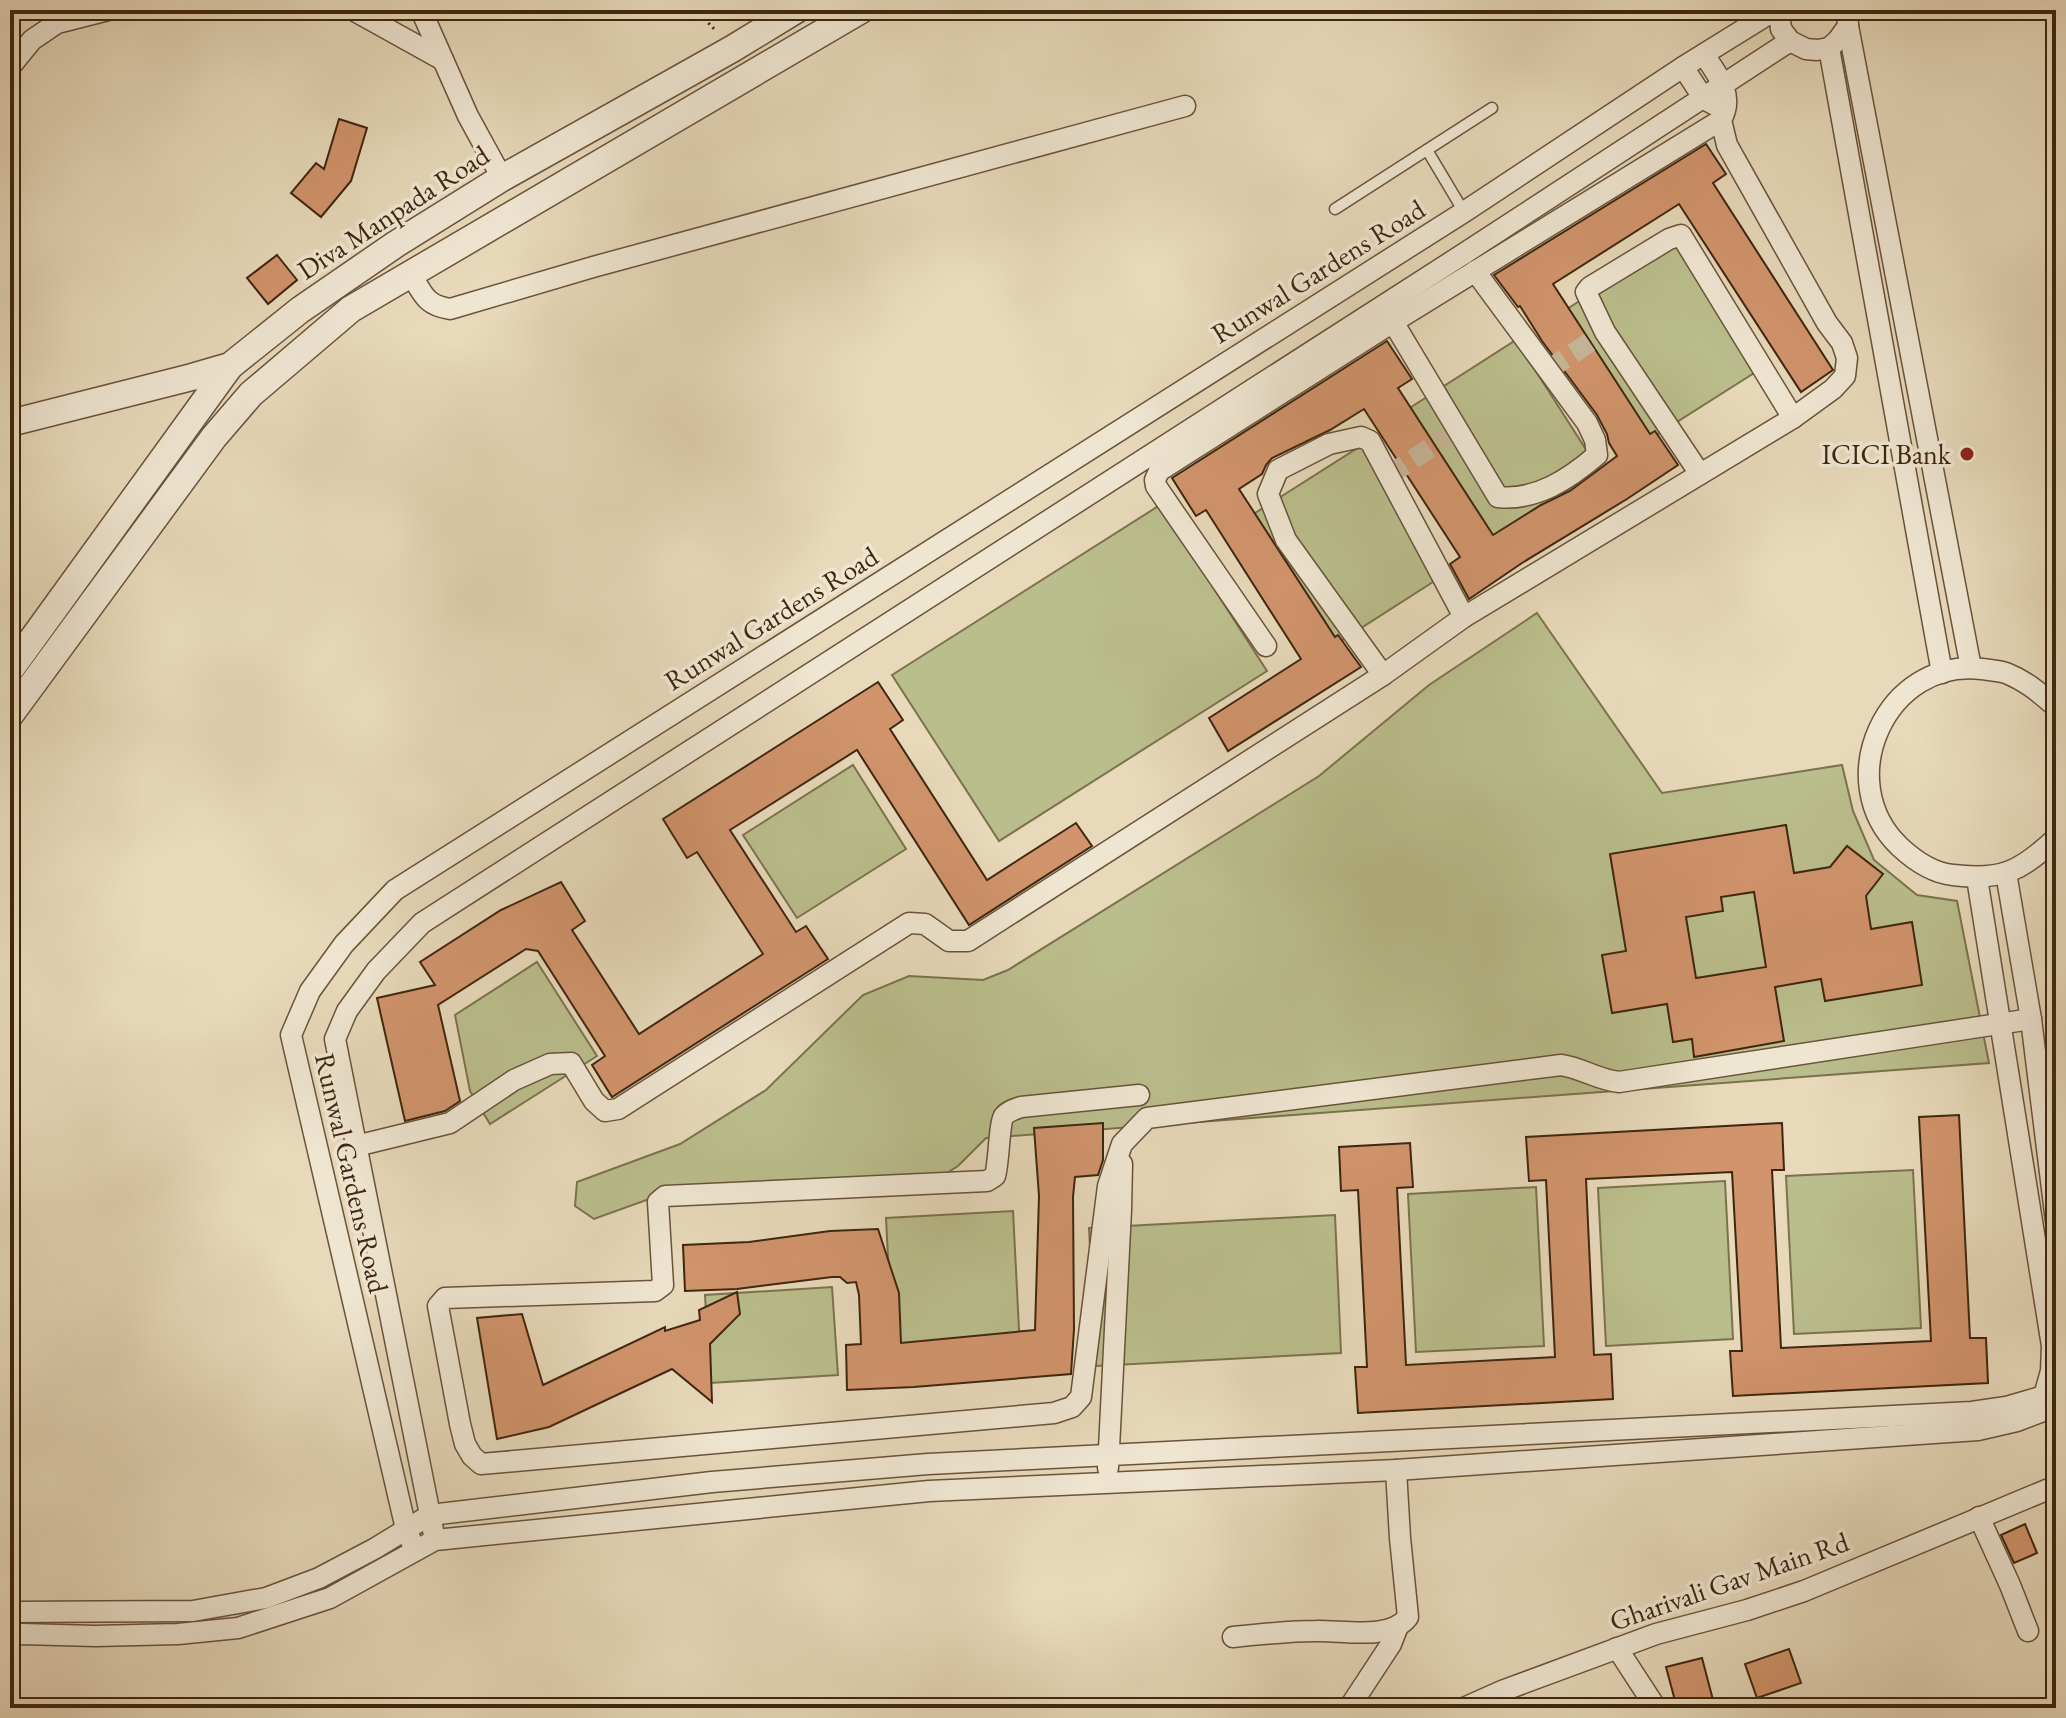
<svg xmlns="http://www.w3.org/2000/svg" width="2066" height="1718" viewBox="0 0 2066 1718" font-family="'EB Garamond',serif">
<rect width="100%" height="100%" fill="#e7d9ba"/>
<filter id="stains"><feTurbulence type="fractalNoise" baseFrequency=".0025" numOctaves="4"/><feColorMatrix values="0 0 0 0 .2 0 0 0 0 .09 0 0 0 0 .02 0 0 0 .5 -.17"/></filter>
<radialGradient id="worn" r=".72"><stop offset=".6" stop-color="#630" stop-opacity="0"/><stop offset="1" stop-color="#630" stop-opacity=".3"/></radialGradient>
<g fill="#babe8c" stroke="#7c724e" stroke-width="2">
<path d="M 1678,238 L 1762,368 L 1650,439 L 1567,309 Z"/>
<path d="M 1516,340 L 1599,470 L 1488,541 L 1405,411 Z"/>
<path d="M 1364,444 L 1447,573 L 1336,644 L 1252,515 Z"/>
<path d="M 1160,505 L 1267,671 L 999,841 L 892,675 Z"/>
<path d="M 1537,613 L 1662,793 L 1842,765 L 1853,811 L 1874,860 L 1917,895 L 1957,901 L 1989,1063 L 986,1138 L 958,1166 L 934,1181 L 788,1193 L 688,1185 L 594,1219 L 575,1206 L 577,1182 L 680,1144 L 766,1090 L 863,995 L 909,976 L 983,980 L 1008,970 L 1319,776 L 1429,685 Z"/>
<path d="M 853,765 L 906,849 L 797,918 L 743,835 Z"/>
<path d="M 537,962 L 597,1056 L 490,1124 L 470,1091 L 455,1015 Z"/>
<path d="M 1913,1170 L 1921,1328 L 1794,1334 L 1786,1176 Z"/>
<path d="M 1725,1181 L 1733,1339 L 1606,1346 L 1598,1188 Z"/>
<path d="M 1536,1187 L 1544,1346 L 1416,1352 L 1408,1194 Z"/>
<path d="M 1013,1211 L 1021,1369 L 894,1376 L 886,1218 Z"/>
<path d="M 1335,1215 L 1341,1353 L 1096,1366 L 1089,1228 Z"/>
<path d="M 832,1287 L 838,1375 L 710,1383 L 705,1295 Z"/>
</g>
<g fill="#d1946c" stroke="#3f260f" stroke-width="2" fill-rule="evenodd">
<path d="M 339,119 L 367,128 L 351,181 L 321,217 L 291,193 L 316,163 L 324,169 Z"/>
<path d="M 1706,144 L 1726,174 L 1713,183 L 1833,370 L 1801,392 L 1679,204 L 1553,284 L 1650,434 L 1655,431 L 1678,465 L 1627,499 L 1522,563 L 1475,595 L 1469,599 L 1450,564 L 1460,557 L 1364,409 L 1330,430 L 1272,458 L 1266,465 L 1262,474 L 1239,489 L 1335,637 L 1338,635 L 1361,667 L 1228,751 L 1209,718 L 1301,659 L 1206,510 L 1196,516 L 1172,478 L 1387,341 L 1412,379 L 1398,388 L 1493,535 L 1541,505 L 1570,491 L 1617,456 L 1609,443 L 1607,434 L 1597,415 L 1542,341 L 1520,306 L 1518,307 L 1494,275 Z"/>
<path d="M 277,255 L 297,280 L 268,304 L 247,278 Z"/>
<path d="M 878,682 L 903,720 L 890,729 L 987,880 L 1076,823 L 1092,846 L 969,925 L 857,750 L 730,830 L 796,932 L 806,926 L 828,959 L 612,1097 L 592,1065 L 605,1056 L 538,951 L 526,949 L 438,1005 L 460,1101 L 445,1111 L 405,1121 L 377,998 L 435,985 L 420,962 L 501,910 L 561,882 L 585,921 L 572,930 L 639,1034 L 763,954 L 697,852 L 687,858 L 663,819 Z"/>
<path d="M 1786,825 L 1794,873 L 1830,867 L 1847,846 L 1883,874 L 1866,896 L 1871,929 L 1912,922 L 1922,985 L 1825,1001 L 1821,979 L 1775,987 L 1784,1041 L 1694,1057 L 1692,1039 L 1673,1042 L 1667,1004 L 1612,1013 L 1602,955 L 1626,951 L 1610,854 ZM 1754,892 L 1766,967 L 1696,978 L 1686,917 L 1723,911 L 1721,897 Z"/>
<path d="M 1959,1115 L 1970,1338 L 1986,1338 L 1988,1383 L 1733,1396 L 1730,1351 L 1742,1351 L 1732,1172 L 1586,1179 L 1594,1355 L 1611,1354 L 1613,1399 L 1358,1413 L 1355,1367 L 1367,1367 L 1358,1190 L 1341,1191 L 1339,1147 L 1410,1143 L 1413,1187 L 1397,1188 L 1406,1365 L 1555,1357 L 1546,1180 L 1529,1181 L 1526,1137 L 1782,1123 L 1784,1170 L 1772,1170 L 1781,1348 L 1931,1341 L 1919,1117 Z"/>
<path d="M 1103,1123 L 1103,1160 L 1098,1175 L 1075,1177 L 1073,1197 L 1074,1329 L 1071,1374 L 914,1387 L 847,1390 L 846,1345 L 861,1344 L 859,1295 L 856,1282 L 847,1283 L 840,1277 L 832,1277 L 737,1289 L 685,1291 L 683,1245 L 749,1242 L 830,1231 L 878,1229 L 899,1293 L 901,1343 L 1035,1330 L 1039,1196 L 1034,1128 Z"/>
<path d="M 737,1292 L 740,1314 L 710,1344 L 712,1402 L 672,1369 L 549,1427 L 497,1439 L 477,1318 L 522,1314 L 543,1385 L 665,1327 L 665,1331 L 700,1320 L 699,1310 Z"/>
<path d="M 2025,1524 L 2037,1553 L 2014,1563 L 2001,1535 Z"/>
<path d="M 1789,1649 L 1801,1683 L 1757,1698 L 1745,1664 Z"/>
<path d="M 1702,1658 L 1713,1700 L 1677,1708 L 1666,1667 Z"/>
</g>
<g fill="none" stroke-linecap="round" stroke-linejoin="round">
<g stroke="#c5b598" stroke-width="20" stroke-dasharray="20 10" stroke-linecap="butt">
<path d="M 1548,370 L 1605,332"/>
<path d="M 1388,476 L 1457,430"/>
</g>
<g stroke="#69533a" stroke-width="13">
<g id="service">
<path d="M 1427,150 L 1464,212"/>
<path d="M 1335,209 L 1492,108"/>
</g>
</g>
<g stroke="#69533a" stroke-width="23">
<g id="minor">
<path d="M 353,10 L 443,60"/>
<path d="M 421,10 L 468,116 L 502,178"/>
<path d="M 1779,10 L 1781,29 L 1790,41 L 1806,49 L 1817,50 L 1829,48 L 1838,40 L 1848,26 L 1847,10"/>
<path d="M 1848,26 L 1971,668"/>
<path d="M 1829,48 L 1942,673"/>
<path d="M 10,67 L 32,40 L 57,23 L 108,10"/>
<path d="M 1683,67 L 1704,99 L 1715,105"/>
<path d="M 411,274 C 423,294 425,305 450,309 L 593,267 L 1185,106"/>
<path d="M 1393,322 L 1498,497 C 1536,501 1569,479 1597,455 L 1595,440 L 1587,423 L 1475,271"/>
<path d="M 1700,474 L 1605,332 L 1586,292 L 1590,287 L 1669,239 L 1681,235 L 1793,418"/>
<path d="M 1266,646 L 1156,486 L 1155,480 L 1159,471 L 1393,322 L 1721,120"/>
<path d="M 1383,675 L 1286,540 L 1268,494 L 1278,470 L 1329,444 L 1361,437 L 1370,441 L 1464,617"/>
<path d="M 2056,707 C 2040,693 2026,681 2006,673 C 1999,671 1990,670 1982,669 C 1887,657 1830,781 1900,847 C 1914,860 1932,873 1953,875 C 2002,881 2021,871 2056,838"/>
<path d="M 2006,873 L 2031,1019 L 2056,1221"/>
<path d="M 1977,878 L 2052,1346 L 2051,1371 L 2044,1396"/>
<path d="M 1139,1095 L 1021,1107 C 1015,1109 1008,1111 1004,1116 C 999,1123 999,1163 995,1176 L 987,1181 L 665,1196 L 658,1202 L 663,1285 L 655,1291 L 445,1298 L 438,1306 L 460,1424 L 465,1444 L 472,1456 L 481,1464 L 1054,1413 L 1072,1407 L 1081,1397 L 1108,1186 L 1122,1144 L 1147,1118 L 1561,1065 C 1582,1068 1598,1080 1619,1082 L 2031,1019"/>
<path d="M 356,1146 L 450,1123 L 514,1080 L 550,1064 L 571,1063 L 594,1101 L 605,1111 L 618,1109 L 909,923 L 925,924 L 949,941 L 968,941 L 1383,675 L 1464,617 L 1793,418 L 1833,389 L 1845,376 L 1847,358 L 1842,343 L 1827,323 L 1727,145 L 1721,120 C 1735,96 1718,75 1704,55"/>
<path d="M 1108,1468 L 1121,1210 L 1122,1164"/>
<path d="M 1979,1517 L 2010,1585 L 2028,1631"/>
<path d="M 435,1540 L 335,1039 L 347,1011 L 376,971 L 422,923 L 1465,253 L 1790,41"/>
<path d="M 415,1550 L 406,1529 L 291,1035 L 310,991 L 344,944 L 395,890 L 1464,212 L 1683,67 L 1775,10"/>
<path d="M 10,1612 L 193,1611 L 266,1598 L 319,1578 L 374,1549 L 430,1515 L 712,1482 L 928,1464 L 1972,1412 L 2006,1407 L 2044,1396"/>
<path d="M 10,1635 L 22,1634 L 95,1636 L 178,1634 L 238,1628 L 330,1598 L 435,1540 L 929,1491 L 1396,1470 L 1978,1430 L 2017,1421 L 2056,1406"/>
<path d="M 1233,1637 C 1261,1634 1289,1631 1316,1631 C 1342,1630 1390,1641 1408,1617 L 1400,1538 L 1396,1470"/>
<path d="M 1617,1648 L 1656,1708"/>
<path d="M 1349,1708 L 1391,1644 L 1398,1626"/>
<path d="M 1464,1708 L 1502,1691 L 1656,1634 L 1747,1610 L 1804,1591 L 2056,1486"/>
</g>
</g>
<g stroke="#69533a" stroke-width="29">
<g id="tertiary">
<path d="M 10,423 L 192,377 L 230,366 L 300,310 L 396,244 L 502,178 L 732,49 L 796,10"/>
<path d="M 10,670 L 230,366"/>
<path d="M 10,715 L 214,437 L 251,394 L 351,309 L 861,10"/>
</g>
</g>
<path stroke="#3f260f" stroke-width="3" stroke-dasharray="2 4" stroke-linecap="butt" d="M 696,10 L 716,31"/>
<use href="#service" stroke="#efe6d2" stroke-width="10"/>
<use href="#minor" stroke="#efe6d2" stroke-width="20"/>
<use href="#tertiary" stroke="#efe6d2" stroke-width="26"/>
</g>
<circle fill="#8f2418" stroke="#efe6d2" stroke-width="3" cx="1967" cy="454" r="8"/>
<g text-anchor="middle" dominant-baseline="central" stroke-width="7" stroke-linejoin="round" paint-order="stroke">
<g font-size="28" fill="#3f260f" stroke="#efe6d2">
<text transform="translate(393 212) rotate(-33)">Diva Manpada Road</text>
<text transform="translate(1318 271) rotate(-32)">Runwal Gardens Road</text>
<text transform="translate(771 618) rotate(-32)">Runwal Gardens Road</text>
<text transform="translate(352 1173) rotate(77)">Runwal Gardens Road</text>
<text transform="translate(1729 1581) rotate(-19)">Gharivali Gav Main Rd</text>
</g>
<g font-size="28" fill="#3f260f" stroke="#efe6d2" text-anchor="end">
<text x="1951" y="454">ICICI Bank</text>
</g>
</g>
<rect width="2066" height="1718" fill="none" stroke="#e7d9ba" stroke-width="40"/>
<rect x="12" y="12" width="2042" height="1694" fill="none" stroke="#3f260f" stroke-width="4"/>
<rect x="20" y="20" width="2026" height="1678" fill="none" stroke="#3f260f" stroke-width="2"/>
<rect width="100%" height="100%" filter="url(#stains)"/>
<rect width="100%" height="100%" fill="url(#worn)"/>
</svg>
